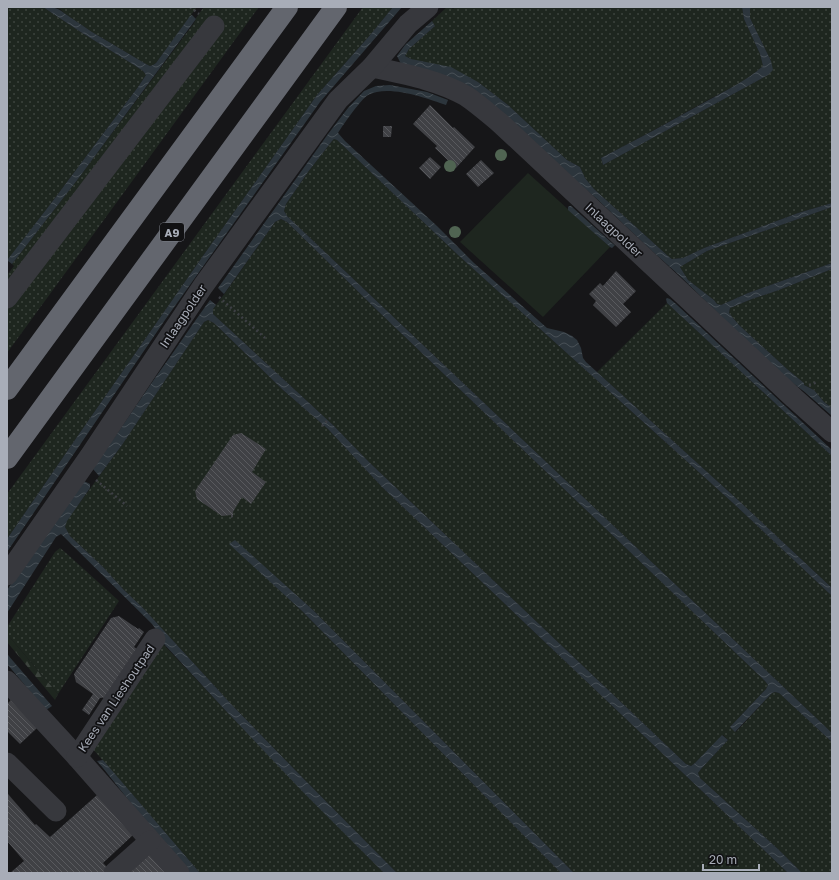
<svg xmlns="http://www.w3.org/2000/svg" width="839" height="880" viewBox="0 0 839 880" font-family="'Golos Text',sans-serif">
<defs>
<pattern id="grass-dots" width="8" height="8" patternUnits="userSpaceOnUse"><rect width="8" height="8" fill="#1e261f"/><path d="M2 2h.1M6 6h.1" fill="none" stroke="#3c433d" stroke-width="1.8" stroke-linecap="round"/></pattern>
<pattern id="forest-firs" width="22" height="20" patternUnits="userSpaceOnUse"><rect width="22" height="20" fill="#1e261f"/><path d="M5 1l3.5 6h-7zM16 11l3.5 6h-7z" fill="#3c433d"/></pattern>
<pattern id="water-waves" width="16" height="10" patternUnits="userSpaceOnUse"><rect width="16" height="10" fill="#2c353c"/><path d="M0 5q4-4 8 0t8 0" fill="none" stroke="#485056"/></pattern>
<pattern id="building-back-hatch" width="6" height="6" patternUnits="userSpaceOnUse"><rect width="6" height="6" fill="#404145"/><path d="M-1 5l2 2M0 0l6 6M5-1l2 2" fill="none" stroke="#595a5e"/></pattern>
</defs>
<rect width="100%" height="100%" fill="#161618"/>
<g fill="url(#grass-dots)">
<path d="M 9,7 L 43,7 L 79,31 L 134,65 L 143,71 L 146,75 L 138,87 L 52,202 L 7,261 L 7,11 Z"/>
<path d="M 54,7 L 197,7 L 156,63 L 153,65 L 150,66 L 146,64 L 92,32 L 64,13 L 60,9 Z"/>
<path d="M 205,7 L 259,7 L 7,353 L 7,309 L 21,292 L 7,290 L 7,275 L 14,266 L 12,264 L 78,179 L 194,23 L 196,19 L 196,18 L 203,8 Z"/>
<path d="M 363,7 L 393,7 L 371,34 L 317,95 L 205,253 L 79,434 L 7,539 L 7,494 Z"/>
<path d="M 447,7 L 451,7 L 453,9 L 455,7 L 742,7 L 744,19 L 760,54 L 763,66 C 746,81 725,91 706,101 C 671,121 636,140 601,158 L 603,165 L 768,75 L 771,61 L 750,18 L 750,8 L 751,7 L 832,7 L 832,203 L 798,213 L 704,248 L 683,258 L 672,259 L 668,256 L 594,189 L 585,178 L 580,167 L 567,160 L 508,105 L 478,82 L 411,59 L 405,56 L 409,49 L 435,26 L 432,21 Z"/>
<path d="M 334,139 L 337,140 L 458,255 L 733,503 L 832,596 L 832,733 L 287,216 L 284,211 L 286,204 L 308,172 L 332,141 Z"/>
<path d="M 832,207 L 832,263 L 748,293 L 721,305 L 717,304 L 714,300 L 688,280 L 680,267 L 707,251 Z"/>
<path d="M 281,219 L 287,222 L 381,314 L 765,681 L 768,685 L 766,689 L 730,727 L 736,732 L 772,693 L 775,692 L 779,693 L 832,742 L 832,873 L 802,873 L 779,850 L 700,778 L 698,773 L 701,769 L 728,740 L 723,735 L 695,763 L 691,766 L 686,764 L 369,462 L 333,425 L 213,314 L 213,309 L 228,289 L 275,222 Z"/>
<path d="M 832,269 L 832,408 L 824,402 L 814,390 L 804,385 L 804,383 L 787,369 L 739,325 L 729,313 L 730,308 L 752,299 L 779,290 Z"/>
<path d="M 667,303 L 832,456 L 832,588 L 738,500 L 597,372 Z"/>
<path d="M 208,320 L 214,323 L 283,390 L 328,429 L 382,487 L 568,664 L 703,792 L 788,873 L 574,873 L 313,610 L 235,541 L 230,544 L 302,611 L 561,873 L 397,873 L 298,773 L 231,704 L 144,609 L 123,589 L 103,567 L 70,536 L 65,527 L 67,520 L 122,445 L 204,322 Z"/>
<path d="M 60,548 L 65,552 L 119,601 L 58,694 L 7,634 L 7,627 L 55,552 Z"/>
<path d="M 163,644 L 226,711 L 384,873 L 200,873 L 92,748 Z"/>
</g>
<path fill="url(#forest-firs)" d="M 7,634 L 58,694 L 55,700 L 7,642 Z"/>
<path fill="#1e261f" d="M 528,173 L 610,247 L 543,317 L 460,242 Z"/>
<g fill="url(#water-waves)">
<path d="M 43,7 C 51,7 57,7 64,13 L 92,32 L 146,64 L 150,66 L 153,65 L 156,63 L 190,16 L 192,15 L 196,19 L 78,179 L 12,264 L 8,261 L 8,259 L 52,202 L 138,87 L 146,75 L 143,71 L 134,65 L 79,31 Z"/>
<path d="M 393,7 L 402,7 L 320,102 L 165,320 L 7,552 L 7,539 L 79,434 L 205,253 L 317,95 L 371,34 Z"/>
<path d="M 742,7 L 751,7 L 750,9 L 750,18 L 771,61 L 773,70 L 768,75 L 603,165 L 601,158 C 636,140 671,121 705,102 C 725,91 746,81 763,66 L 760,54 L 744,19 Z"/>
<path d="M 432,21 L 435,26 L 409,49 L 405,56 L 411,59 L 451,67 L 478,82 L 508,105 L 567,160 L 580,167 L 585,178 L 594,189 L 668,256 L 672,259 L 683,258 L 704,248 L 798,213 L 832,203 L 832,207 L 707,251 L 680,267 L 688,280 L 714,300 L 717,304 L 721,305 L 748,293 L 832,263 L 832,269 L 779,290 L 752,299 L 730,308 L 729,313 L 739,325 L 787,369 L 804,383 L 804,385 L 814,390 L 824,402 L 832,408 L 832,416 L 806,393 L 777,371 L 679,275 L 652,251 L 597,199 L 564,171 L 401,64 L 397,56 L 405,45 Z"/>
<path d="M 390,85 L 427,92 L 448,100 L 446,105 C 426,98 388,84 368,95 C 361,99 343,125 338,133 L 345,141 L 437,226 L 474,263 L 547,328 L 564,332 L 572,336 L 577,340 L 581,348 L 583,358 L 586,362 L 738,500 L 832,588 L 832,596 L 733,503 L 458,255 L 337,140 L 334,139 L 332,141 L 308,172 L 286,204 L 284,211 L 287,216 L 832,733 L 832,742 L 779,693 L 775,692 L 772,693 L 735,732 L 730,727 L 766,689 L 768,685 L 765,681 L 381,314 L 287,222 L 281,219 L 275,222 L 224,294 L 218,288 L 328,134 L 348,108 L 364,91 L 376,86 Z"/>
<path d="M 569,206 L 571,206 L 613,244 L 615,245 L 612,248 L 610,247 L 568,210 L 568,207 Z"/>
<path d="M 667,298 L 670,299 L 676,304 L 832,450 L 832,456 L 667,303 L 666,299 Z"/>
<path d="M 210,300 L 216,305 L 213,309 L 213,314 L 333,425 L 369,462 L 686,764 L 691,766 L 695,763 L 722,735 L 728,740 L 701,769 L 698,773 L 700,778 L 779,850 L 802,873 L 788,873 L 703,792 L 568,664 L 382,487 L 328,429 L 283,390 L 214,323 L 208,320 L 204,322 L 122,445 L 99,476 L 93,469 C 113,439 134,409 155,378 C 174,352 191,326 210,300 Z"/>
<path d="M 84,481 L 90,484 L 90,488 L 67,521 L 65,527 L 70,536 L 103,567 L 123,589 L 144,609 L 231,704 L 298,773 L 397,873 L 384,873 L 303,792 L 226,711 L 164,644 L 163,639 L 152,624 L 61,534 L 56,537 L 7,613 L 7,590 Z"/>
<path d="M 235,540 L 313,610 L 574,873 L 561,873 L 302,611 L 229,544 Z"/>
<path d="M 7,654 L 52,706 L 46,710 L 7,664 Z"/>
<path d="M 103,760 L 200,873 L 190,873 L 138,812 L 103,768 L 97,761 Z"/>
</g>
<g fill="url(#building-back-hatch)">
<path d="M 430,105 L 453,128 L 454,127 L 475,147 L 456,168 L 435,148 L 437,146 L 413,124 Z"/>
<path d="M 383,126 L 392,126 L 391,137 L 383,137 Z"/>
<path d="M 430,157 L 441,167 L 430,179 L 419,168 Z"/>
<path d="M 481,160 L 494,173 L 478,187 L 466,174 Z"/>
<path d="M 616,271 L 636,291 L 623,304 L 631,312 L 616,327 L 593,305 L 596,301 L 589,294 L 600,283 L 603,286 Z"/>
<path d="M 241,433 L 266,449 L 252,472 L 266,482 L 251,504 L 242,497 L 233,512 L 233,517 L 231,518 L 231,515 L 222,516 L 197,499 L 195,491 L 233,435 Z"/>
<path d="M 119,616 L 138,629 L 139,628 L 144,632 L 134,647 L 140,651 L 109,697 L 100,698 L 89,715 L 82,710 L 93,694 L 76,682 L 74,674 L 111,618 Z"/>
<path d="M 11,700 L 37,728 L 20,744 L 7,731 L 7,704 Z"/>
<path d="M 7,793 L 35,825 L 36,824 L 50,837 L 97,795 L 133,835 L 103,863 L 108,868 L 103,873 L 10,873 L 24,861 L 7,841 Z"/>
<path d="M 146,848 L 170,873 L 119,873 Z"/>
</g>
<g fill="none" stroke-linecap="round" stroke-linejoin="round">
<g stroke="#3d3f44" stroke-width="2.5" stroke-dasharray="2 3" stroke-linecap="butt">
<path d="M 190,7 L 199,14"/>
<path d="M 219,297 L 265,338"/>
<path d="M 809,385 L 818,382"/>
<path d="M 322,426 L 330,418"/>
<path d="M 96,480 L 127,506"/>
</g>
<g stroke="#37383d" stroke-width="21">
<path d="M 372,67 C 404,74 438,80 466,96 C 478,104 489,114 500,123 L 794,398 L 832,432"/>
<path d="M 7,298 L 214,26"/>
<path d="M 7,575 L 90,456 L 203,286 L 338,100 L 372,67 L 408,24 L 428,7"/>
<path d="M 7,681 L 77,757 L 179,873"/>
<path d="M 77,757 L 155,639"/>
<path d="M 7,763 L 56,811"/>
<path d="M 114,873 L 150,841"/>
</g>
<g stroke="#63666e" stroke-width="22">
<path d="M 7,389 L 287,7"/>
<path d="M 7,458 L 336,7"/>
</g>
</g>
<g fill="#506452">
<circle cx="501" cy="155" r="6"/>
<circle cx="450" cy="166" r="6"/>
<circle cx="455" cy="232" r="6"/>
</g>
<g text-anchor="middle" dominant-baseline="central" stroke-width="3.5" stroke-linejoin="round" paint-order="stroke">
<rect fill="#111113" stroke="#7b7e86" stroke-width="1" x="160" y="223" width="24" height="18" rx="3"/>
<g font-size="11" font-weight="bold" fill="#a8adb8">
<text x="172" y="232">A9</text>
</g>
<g font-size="12" fill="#a8adb8" stroke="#111113">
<text transform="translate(614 230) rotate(43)">Inlaagpolder</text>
<text transform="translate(183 316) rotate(-56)">Inlaagpolder</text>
<text transform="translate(116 698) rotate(-56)">Kees van Lieshoutpad</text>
</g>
</g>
<rect width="839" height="880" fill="none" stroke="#a8adb8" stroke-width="16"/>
<path d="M703 864v6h56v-6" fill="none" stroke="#a8adb8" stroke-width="2"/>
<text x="709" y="864" font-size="12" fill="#a8adb8" stroke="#111113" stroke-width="3" paint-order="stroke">20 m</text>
</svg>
